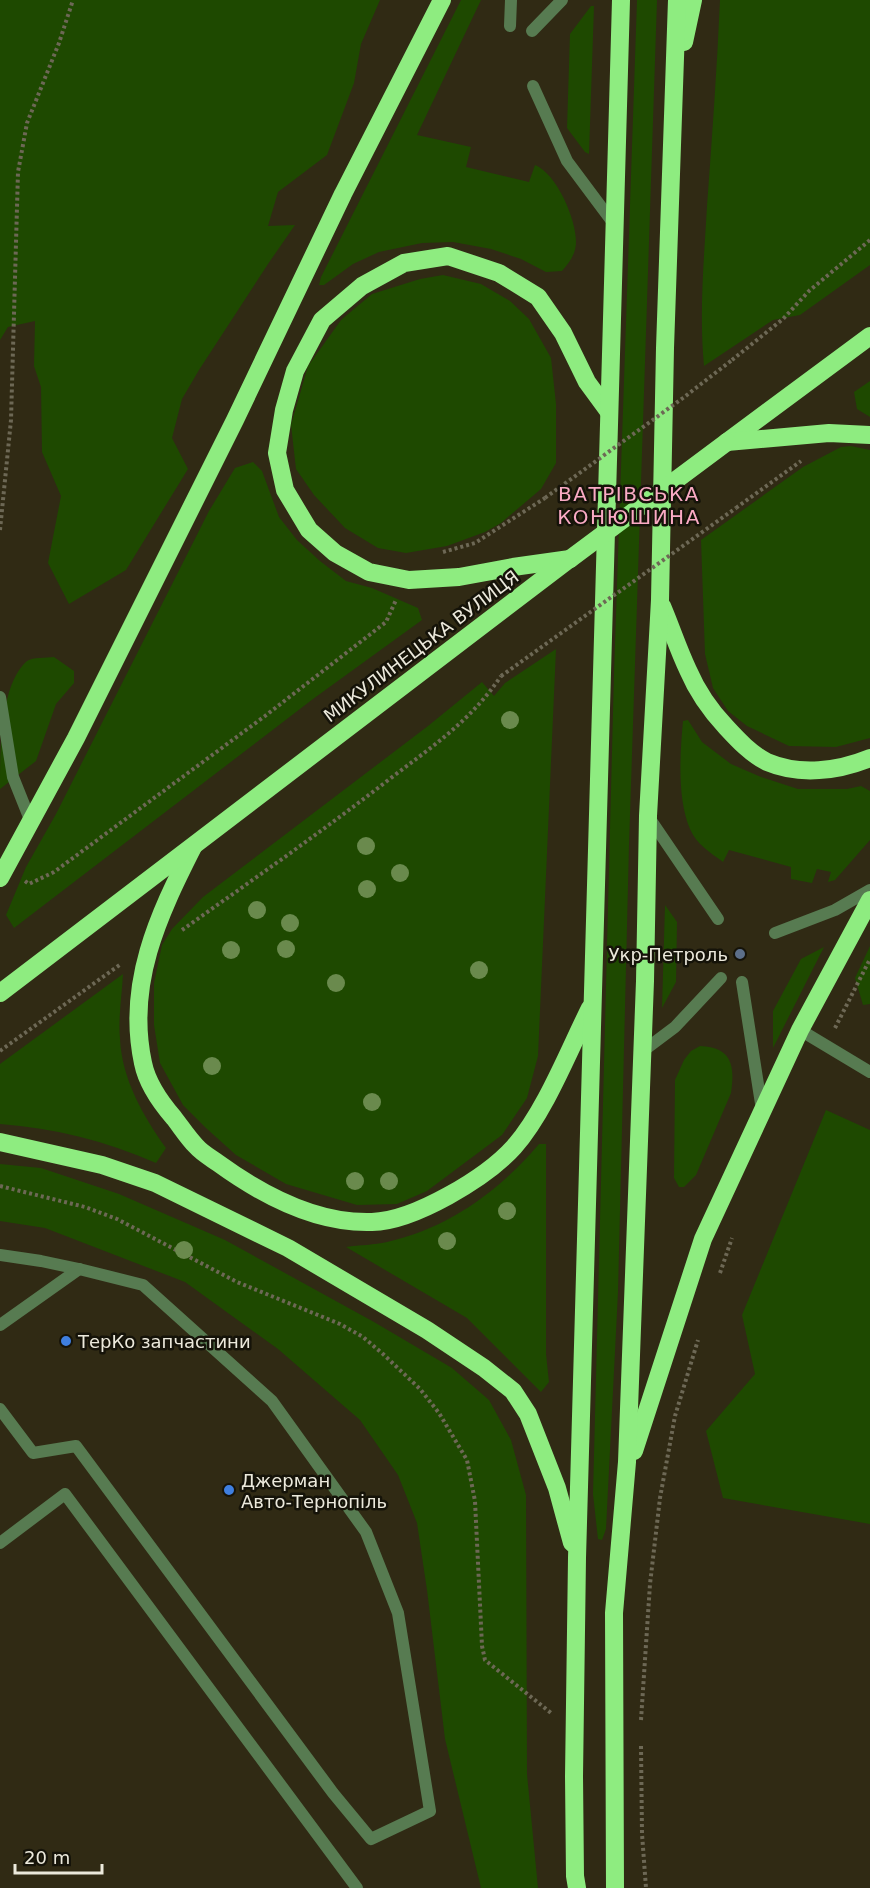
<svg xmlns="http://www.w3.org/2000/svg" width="870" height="1888" viewBox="0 0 870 1888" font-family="'DejaVu Sans',sans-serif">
<rect width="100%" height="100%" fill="#302a14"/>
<g fill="#1e4900">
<path d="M 0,0 L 380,0 L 361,44 L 354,83 L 327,155 L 278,192 L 268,226 L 295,225 L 268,264 L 199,370 L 182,399 L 172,438 L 188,469 L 126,570 L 69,604 L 48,563 L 61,496 L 42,452 L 41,387 L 34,366 L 35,321 L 8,327 L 0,340 Z"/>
<path d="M 461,0 L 481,0 L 417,135 L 471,147 L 466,167 L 529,182 L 535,165 C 557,174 576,219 576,242 C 576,254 569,263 562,271 L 546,272 L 521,259 L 491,249 L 453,242 L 422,243 L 379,252 L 353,264 L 324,285 L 319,285 L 321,277 Z"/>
<path d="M 637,0 L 657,0 L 629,845 L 618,1292 L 606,1529 L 602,1540 L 598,1539 L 593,1494 L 614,673 Z"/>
<path d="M 720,0 L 870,0 L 870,265 L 800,315 L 773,320 L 704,366 C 699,313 704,259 707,206 C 712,137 717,69 720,0 Z"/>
<path d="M 591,6 L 594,6 L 589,154 L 585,152 L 567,128 L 570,34 Z"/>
<path d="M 443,275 L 481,284 L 510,301 L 529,319 L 551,358 L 556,404 L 556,463 L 541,489 L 501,523 L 485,532 L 447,546 L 406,553 L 378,548 L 345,528 L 314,495 L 296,469 L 291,425 L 308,366 L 341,320 L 372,294 L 420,279 Z"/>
<path d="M 870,381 L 870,417 L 857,409 L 854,392 Z"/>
<path d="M 851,446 L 870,450 L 870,738 L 836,747 L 789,746 L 747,726 L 728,711 L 713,688 L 705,654 L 701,540 L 803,467 L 841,447 Z"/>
<path d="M 253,462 L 262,471 L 279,517 L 297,540 L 320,561 L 346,581 L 372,588 L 418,608 L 422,620 L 313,699 L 14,928 L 6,915 L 26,867 L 56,814 L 209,511 L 235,468 Z"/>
<path d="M 556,649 L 538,1056 L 527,1098 L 502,1135 L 427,1191 L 397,1204 L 357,1205 L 286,1184 L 236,1155 L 206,1128 L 183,1105 L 160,1063 L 154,1025 L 154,983 L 162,945 L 172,929 L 203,897 L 428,726 L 482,682 L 494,696 L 505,683 Z"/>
<path d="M 54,657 L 74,671 L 74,683 L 56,704 L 36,761 L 0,789 C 0,751 0,684 27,661 C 33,657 46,658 54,657 Z"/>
<path d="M 688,720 L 702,742 L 731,764 L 761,777 L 798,789 L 847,789 L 861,786 L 870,791 L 870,840 L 835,880 L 828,882 L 831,872 L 817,869 L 812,883 L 791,879 L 791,867 L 729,850 L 723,862 C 711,853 696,844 690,829 C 677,799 680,753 683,721 Z"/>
<path d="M 665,905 L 677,922 L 676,982 L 662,1008 Z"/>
<path d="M 870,946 L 870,1004 L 863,1005 L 855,978 Z"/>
<path d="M 824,947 L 773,1048 L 773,1011 L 801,959 Z"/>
<path d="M 123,974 C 122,995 118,1018 120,1039 C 122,1079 143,1116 166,1148 L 156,1163 C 106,1141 54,1128 0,1124 L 0,1064 Z"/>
<path d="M 700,1046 C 732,1047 735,1066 731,1093 L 696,1175 L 684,1187 L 679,1187 L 674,1178 L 675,1080 L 684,1060 L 691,1051 Z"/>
<path d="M 826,1110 L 870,1130 L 870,1524 L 723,1498 L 706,1431 L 755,1374 L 742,1315 Z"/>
<path d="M 539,1144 L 546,1144 L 546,1354 L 549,1382 L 541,1392 L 467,1318 L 346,1247 C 360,1245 374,1245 387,1242 C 449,1228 499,1191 539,1144 Z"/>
<path d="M 0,1164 L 41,1168 L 119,1194 L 225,1240 L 374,1322 L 452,1368 L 489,1400 L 511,1440 L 526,1495 L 527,1774 L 538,1888 L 481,1888 L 445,1739 L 427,1590 L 417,1523 L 398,1475 L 360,1420 L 278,1349 L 185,1282 L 45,1228 L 0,1221 Z"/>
</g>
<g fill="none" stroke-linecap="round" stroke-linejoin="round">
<g stroke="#6d6855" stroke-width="4" stroke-dasharray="3 3" stroke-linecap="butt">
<path d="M 732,360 L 783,319 L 809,291 L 870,240"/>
<path d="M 736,508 L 801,461"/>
<path d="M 0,530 L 11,420 L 18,172 L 27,123 L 59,43 L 73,0"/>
<path d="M 443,552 L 475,543 L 545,498"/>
<path d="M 25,881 L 29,884 L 54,872 L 265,716 L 386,622 L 396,600"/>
<path d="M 182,930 C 251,881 320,833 387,781 C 430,748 470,722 501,676"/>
<path d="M 835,1028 L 870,959"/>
<path d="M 0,1051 L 121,964"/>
<path d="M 0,1186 L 85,1207 L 117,1219 L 237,1282 L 340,1324 L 363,1337 L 383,1354 L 420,1389 L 439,1413 L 467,1460 L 475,1501 L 482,1646 L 485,1660 L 551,1713"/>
<path d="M 720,1273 L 732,1238"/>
<path d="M 641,1720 L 650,1584 L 660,1498 L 675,1416 L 698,1340"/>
<path d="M 641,1746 L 642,1834 L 646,1888"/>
</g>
<g stroke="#577b51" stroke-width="12">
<path d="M 510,26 L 511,0"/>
<path d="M 532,31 L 562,0"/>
<path d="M 533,86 L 567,161 L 614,224"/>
<path d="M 0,697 L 13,777 L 31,822"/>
<path d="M 648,816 L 718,919"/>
<path d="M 775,933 L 835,910 L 870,890"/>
<path d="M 742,982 L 762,1110"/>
<path d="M 643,1051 L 675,1027 L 721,978"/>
<path d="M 0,1255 L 41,1261 L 79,1269 L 143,1285 L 272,1401 L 366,1532 L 398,1613 L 430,1811 L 371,1839 L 333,1793 L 76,1446 L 33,1453 L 0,1409"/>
<path d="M 0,1325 L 79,1269"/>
<path d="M 0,1543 L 65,1494 L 357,1888"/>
</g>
<path stroke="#577b51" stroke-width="12" d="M 800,1030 L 870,1072"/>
<g stroke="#8eec80" stroke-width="18">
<path d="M 684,42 L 693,0"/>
<path d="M 727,442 L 870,336"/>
<path d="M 727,442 L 829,433 L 870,435"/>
<path d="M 570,559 L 513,567 L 459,577 L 409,580 L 369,572 L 335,553 L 309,530 L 285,490 L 277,453 L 284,410 L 295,371 L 322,320 L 362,286 L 404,263 L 448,256 L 499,273 L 538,297 L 563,333 L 587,382 L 609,412"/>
<path d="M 662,606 C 671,627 678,649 688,670 C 697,691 710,710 726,727 C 738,740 751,754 767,762 C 800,776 838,771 870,758"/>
<path d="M 193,847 C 158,916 126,984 143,1063 C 147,1083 161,1103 174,1118 C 181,1127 188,1138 196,1146 C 202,1153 211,1158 218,1163 C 262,1195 316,1224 372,1222 C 414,1221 486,1178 514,1147 C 545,1112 569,1050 590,1008"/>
<path d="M 0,878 L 76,738 L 235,420 L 343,194 L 442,0"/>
<path d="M 0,993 L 568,560"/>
<path d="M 0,1142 L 102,1165 L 155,1183 L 288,1248 L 427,1330 L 484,1368 L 513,1391 L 528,1414 L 557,1488 L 572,1543"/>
<path d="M 634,1451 L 703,1239 L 800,1030 L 870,900"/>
<path d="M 577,1888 L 575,1876 L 574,1776 L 577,1558 L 621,0"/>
<path d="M 615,1888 L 614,1613 L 627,1462 L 645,981 L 648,816 L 660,600 L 665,348 L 677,0"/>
</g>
<g stroke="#6d6855" stroke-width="4" stroke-dasharray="3 3" stroke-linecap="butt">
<path d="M 545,498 L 683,398 L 732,360"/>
<path d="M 501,676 L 736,508"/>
</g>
<path stroke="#8eec80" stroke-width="18" d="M 570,559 L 727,442"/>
</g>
<g fill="#6a8a4d">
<circle cx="510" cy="720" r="9"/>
<circle cx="366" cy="846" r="9"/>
<circle cx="400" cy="873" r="9"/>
<circle cx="367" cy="889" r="9"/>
<circle cx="257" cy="910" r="9"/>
<circle cx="290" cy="923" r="9"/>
<circle cx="286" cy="949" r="9"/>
<circle cx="231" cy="950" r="9"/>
<circle cx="479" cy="970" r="9"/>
<circle cx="336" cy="983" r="9"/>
<circle cx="212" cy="1066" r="9"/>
<circle cx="372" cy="1102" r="9"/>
<circle cx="355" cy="1181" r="9"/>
<circle cx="389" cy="1181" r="9"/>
<circle cx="507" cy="1211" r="9"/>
<circle cx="447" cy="1241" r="9"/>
<circle cx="184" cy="1250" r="9"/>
</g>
<circle fill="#5c6f8a" stroke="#151309" stroke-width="2" cx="740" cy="954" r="6"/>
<g fill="#3f7fe0" stroke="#151309" stroke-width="2">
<circle cx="66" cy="1341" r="6"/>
<circle cx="229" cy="1490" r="6"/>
</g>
<g text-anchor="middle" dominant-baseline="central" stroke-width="5" stroke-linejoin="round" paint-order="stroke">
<g font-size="18" fill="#ece9dc" stroke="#151309">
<text transform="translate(421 646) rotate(-37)">МИКУЛИНЕЦЬКА ВУЛИЦЯ</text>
</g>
<g font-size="18" fill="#ece9dc" stroke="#151309" text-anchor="start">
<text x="728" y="954" text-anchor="end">Укр-Петроль</text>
<text x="78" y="1341">ТерКо запчастини</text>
<text x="241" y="1480">Джерман<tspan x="241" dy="21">Авто-Тернопіль</tspan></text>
</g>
<g font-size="20" letter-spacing="1.5" fill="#faaac4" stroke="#151309">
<text x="629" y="494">ВАТРІВСЬКА<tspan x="629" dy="23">КОНЮШИНА</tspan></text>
</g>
</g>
<path d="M15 1864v9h87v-9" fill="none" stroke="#ece9dc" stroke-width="3"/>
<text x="24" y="1864" font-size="18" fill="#ece9dc" stroke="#151309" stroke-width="4.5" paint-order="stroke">20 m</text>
</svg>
